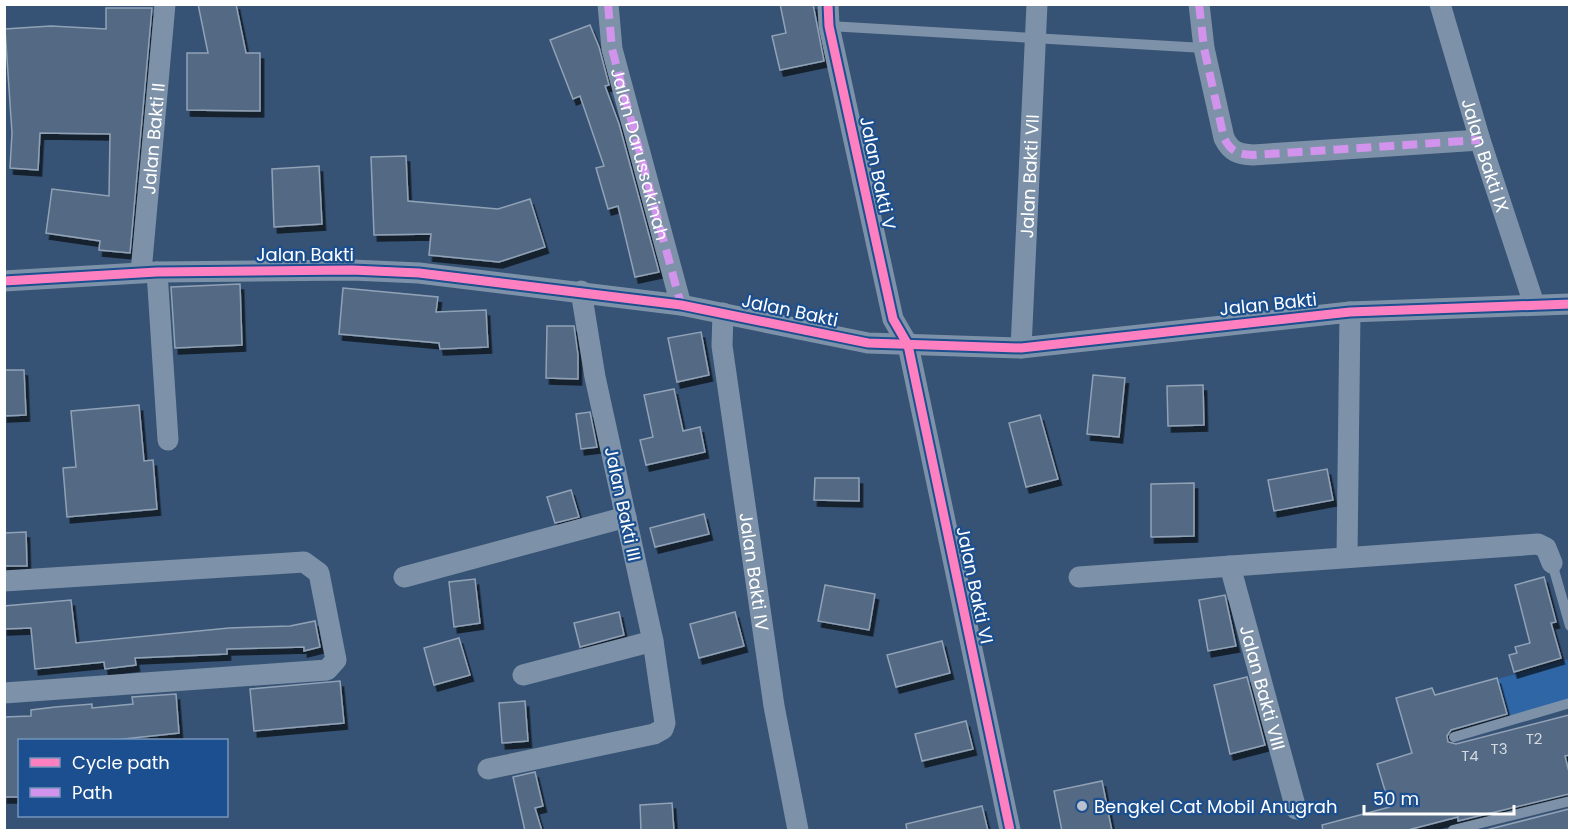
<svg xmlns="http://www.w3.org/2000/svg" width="1574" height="835" viewBox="0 0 1574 835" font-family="Poppins,sans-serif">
<defs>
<filter id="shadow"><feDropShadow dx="3.5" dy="6" stdDeviation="0" flood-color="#0009"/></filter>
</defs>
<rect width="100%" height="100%" fill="#365274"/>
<path fill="#2f66a5" d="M 1569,659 L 1569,701 L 1510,718 L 1498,679 Z"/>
<g fill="#526984" stroke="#92a2b6" stroke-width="1.5" filter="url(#shadow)">
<path d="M 198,4 L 236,4 L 246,53 L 260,53 L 260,111 L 187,110 L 187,53 L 208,53 Z"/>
<path d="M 780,4 L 813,4 L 824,61 L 780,70 L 772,36 L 786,33 Z"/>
<path d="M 106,8 L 152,8 L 130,253 L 99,250 L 100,241 L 46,233 L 52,189 L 109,196 L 110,134 L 40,133 L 38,170 L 10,168 L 12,133 L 5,29 L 51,26 L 106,29 Z"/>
<path d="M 590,25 L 599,47 L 609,85 L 605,86 L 619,124 L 659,272 L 635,277 L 618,206 L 608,209 L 596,168 L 604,166 L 580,96 L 573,99 L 550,40 Z"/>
<path d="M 406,156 L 408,201 L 498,209 L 530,199 L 545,247 L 499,262 L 429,255 L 431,234 L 374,235 L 371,157 Z"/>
<path d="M 319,166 L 322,224 L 274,227 L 272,169 Z"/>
<path d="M 240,284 L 242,345 L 175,348 L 171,287 Z"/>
<path d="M 343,288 L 438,297 L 436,312 L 486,310 L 488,347 L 440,349 L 439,343 L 339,334 Z"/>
<path d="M 547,326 L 574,326 L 578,355 L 578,379 L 546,378 Z"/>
<path d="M 701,332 L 709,375 L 677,382 L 668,338 Z"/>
<path d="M 4,370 L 24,370 L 26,415 L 4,416 Z"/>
<path d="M 1093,375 L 1125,378 L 1119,437 L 1087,434 Z"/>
<path d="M 1203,385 L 1204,425 L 1168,426 L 1167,386 Z"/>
<path d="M 674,389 L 683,431 L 700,427 L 705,452 L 646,465 L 640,440 L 653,437 L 644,395 Z"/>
<path d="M 139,405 L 144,461 L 153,460 L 157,509 L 67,517 L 63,468 L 76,467 L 71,411 Z"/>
<path d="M 590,412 L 597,447 L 581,449 L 576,414 Z"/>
<path d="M 1040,415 L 1058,479 L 1026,487 L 1009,423 Z"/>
<path d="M 1327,469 L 1333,500 L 1274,511 L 1268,480 Z"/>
<path d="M 815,478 L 859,478 L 859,501 L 814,500 Z"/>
<path d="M 1194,483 L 1194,536 L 1151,537 L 1151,484 Z"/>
<path d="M 571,490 L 579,517 L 555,523 L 547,497 Z"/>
<path d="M 704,514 L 709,534 L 655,547 L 650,528 Z"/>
<path d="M 26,532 L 27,566 L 4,566 L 4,533 Z"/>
<path d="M 1544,577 L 1556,622 L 1551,623 L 1561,658 L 1514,672 L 1509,655 L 1517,653 L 1515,647 L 1530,643 L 1515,585 Z"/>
<path d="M 475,579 L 480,623 L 454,627 L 449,582 Z"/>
<path d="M 825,585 L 875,594 L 869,630 L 818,621 Z"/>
<path d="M 1225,595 L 1236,646 L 1208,651 L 1199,600 Z"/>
<path d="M 71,600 L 76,643 L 229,628 L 290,626 L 315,621 L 320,647 L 304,651 L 304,647 L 227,649 L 227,654 L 135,658 L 136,665 L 105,669 L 104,662 L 35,669 L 31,628 L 4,629 L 4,606 Z"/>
<path d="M 619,612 L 624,635 L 580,647 L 574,623 Z"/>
<path d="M 735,612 L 744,646 L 699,658 L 690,624 Z"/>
<path d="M 459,638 L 470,675 L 434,685 L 424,648 Z"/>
<path d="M 942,641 L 950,673 L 896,687 L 887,655 Z"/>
<path d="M 1247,677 L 1265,745 L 1230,754 L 1214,685 Z"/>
<path d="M 1497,678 L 1507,714 L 1451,730 L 1447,736 L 1448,742 L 1456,744 L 1569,715 L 1569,755 L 1565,756 L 1569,772 L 1569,794 L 1458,821 L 1458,817 L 1404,831 L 1323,831 L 1322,825 L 1390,807 L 1377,764 L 1412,753 L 1396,698 L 1432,688 L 1435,695 Z"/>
<path d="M 340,681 L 344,723 L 254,731 L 250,689 Z"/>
<path d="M 176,694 L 179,733 L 114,740 L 20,741 L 20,797 L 4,797 L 4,717 L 31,716 L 31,710 L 55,707 L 92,704 L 92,708 L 133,704 L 132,697 Z"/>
<path d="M 525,701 L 528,741 L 502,743 L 499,703 Z"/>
<path d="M 966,721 L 973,749 L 922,761 L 915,734 Z"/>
<path d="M 535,772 L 543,806 L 535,808 L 542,831 L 525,831 L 513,777 Z"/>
<path d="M 1102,781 L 1112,831 L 1062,831 L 1054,791 Z"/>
<path d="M 672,803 L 674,831 L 641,831 L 640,805 Z"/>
<path d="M 982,806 L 988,831 L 907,831 L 906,824 Z"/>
<path d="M 1569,809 L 1569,831 L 1482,831 Z"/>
</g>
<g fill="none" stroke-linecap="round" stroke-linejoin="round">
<g stroke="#7d92a8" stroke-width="10">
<path d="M 829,26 L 1204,48"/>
<path d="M 1552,563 L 1570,626"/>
<path d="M 1454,737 L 1570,703"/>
<path d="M 1453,830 L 1570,801"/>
</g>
<g stroke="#7d92a8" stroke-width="21">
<path d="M 608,4 L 612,49 L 681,305"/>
<path d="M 828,4 L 829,26 L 893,319 L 908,345 L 1010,830"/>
<path d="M 1199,4 L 1204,48 L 1224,138 C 1231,152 1238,154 1253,155 L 1480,140"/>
<path id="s1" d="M 1440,4 L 1480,140 L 1534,304"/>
<path id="s2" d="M 141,272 L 165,4"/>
<path d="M 157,272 L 168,440"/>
<path d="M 4,281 L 157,272 L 352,270 L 419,273 L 681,305 L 868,343 L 1021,348 L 1350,312 L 1570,304"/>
<path id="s3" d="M 723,313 L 722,346 L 774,706 L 798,830"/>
<path id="s4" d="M 1021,348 L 1037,4"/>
<path d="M 1347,557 L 1350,312"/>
<path id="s5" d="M 1230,566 L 1296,809"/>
<path d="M 404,577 L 626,517"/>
<path d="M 1079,577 L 1538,544 L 1546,548 L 1552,563"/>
<path d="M 4,581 L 304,562 L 319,573 L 336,660 L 327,670 L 4,693"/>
<path d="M 523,675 L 653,641"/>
<path d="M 488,769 L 654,734 L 663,729 L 665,723 L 653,641 L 595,377 L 581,291"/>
</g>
<g stroke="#d193ec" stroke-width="8" stroke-dasharray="15 8" stroke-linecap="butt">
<path id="s6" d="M 608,4 L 612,49 L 681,305"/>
<path d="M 1199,4 L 1204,48 L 1224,138 C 1231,152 1238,154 1253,155 L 1480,140"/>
</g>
<g stroke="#1b4f8f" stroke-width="13">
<g id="cycleway">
<path d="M 828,4 L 829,26 L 893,319 L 908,345 L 1010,830"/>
<path d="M 4,281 L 157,272 L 352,270 L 419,273 L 681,305 L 868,343 L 1021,348 L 1350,312 L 1570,304"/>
</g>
</g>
<use href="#cycleway" stroke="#ff80c0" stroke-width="9"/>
</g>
<circle fill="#b9c2ce" stroke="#1b4f8f" stroke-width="2" cx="1082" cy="806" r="6"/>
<g text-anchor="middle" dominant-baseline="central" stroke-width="4.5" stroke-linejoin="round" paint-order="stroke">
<g font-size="15" fill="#d4dae0">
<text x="1534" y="738">T2</text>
<text x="1499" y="748">T3</text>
<text x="1470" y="755">T4</text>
</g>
<g font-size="18" fill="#fff" stroke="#1b4f8f">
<text stroke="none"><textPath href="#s2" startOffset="134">Jalan Bakti II</textPath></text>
<text stroke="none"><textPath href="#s6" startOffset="154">Jalan Darussakinah</textPath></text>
<text stroke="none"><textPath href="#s1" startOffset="158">Jalan Bakti IX</textPath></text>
<text transform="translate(878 173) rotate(78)">Jalan Bakti V</text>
<text stroke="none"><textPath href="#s4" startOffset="172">Jalan Bakti VII</textPath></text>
<text x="305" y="254">Jalan Bakti</text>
<text transform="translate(1268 304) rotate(-6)">Jalan Bakti</text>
<text transform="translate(790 310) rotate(12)">Jalan Bakti</text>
<text transform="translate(623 504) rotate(78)">Jalan Bakti III</text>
<text stroke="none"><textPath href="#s3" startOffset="261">Jalan Bakti IV</textPath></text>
<text transform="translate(975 585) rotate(78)">Jalan Bakti VI</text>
<text stroke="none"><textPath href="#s5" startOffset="126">Jalan Bakti VIII</textPath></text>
</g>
<g font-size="18" fill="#fff" stroke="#1b4f8f" text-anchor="start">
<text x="1094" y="806">Bengkel Cat Mobil Anugrah</text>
</g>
</g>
<rect width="1574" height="835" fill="none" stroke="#ffffff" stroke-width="12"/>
<rect x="18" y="739" width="210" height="78" fill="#1b4f8f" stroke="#7695bc" stroke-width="1.5"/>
<rect x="30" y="758" width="30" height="9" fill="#ff80c0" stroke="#7695bc" stroke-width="1.5"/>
<text x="72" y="769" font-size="18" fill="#ffffff">Cycle path</text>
<rect x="30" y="788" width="30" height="9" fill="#d193ec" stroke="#7695bc" stroke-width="1.5"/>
<text x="72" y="799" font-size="18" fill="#ffffff">Path</text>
<path d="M1364 805v9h150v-9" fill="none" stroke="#ffffff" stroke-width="3"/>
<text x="1373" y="805" font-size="18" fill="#ffffff" stroke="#1b4f8f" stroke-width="4.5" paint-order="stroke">50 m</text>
</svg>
